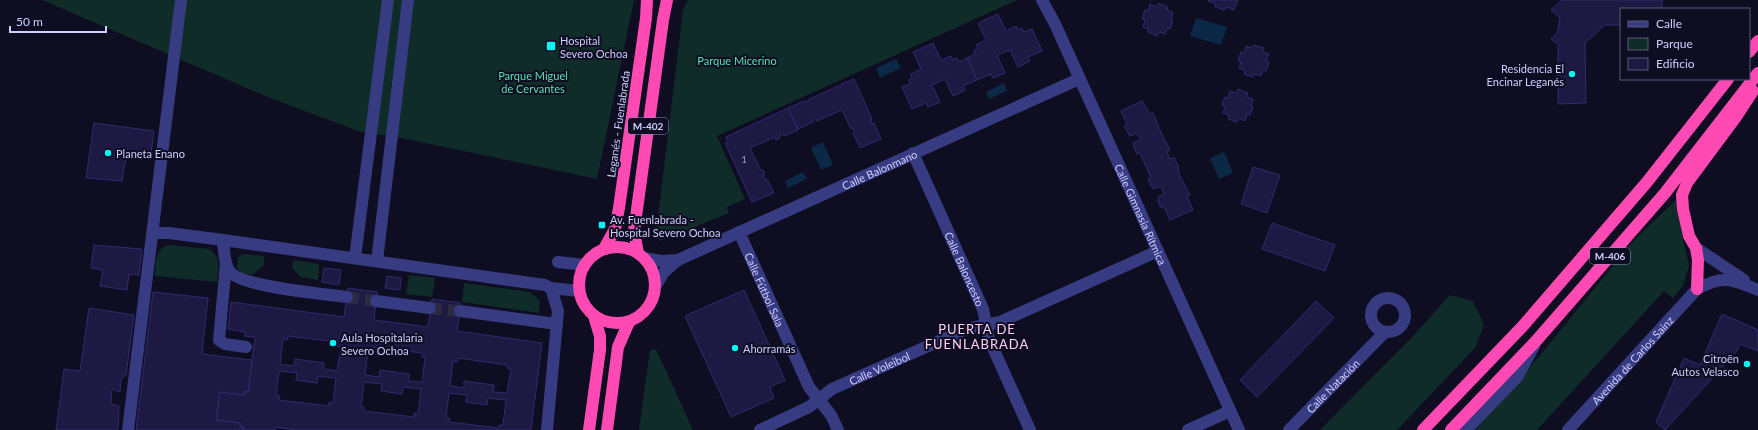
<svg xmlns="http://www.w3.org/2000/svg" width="1758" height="430" viewBox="0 0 1758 430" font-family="Lato,sans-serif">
<rect width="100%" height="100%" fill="#0e0d22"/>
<g fill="#102c28">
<path d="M 42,0 L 634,0 L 597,179 L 402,138 L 361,132 L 270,98 Z"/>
<path d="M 688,0 L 1017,0 L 717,136 L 745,199 L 727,207 L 729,213 L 660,241 L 656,234 L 683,10 Z"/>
<path d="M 1677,199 L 1682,235 L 1689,265 L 1683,286 L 1673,298 L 1664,291 L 1537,430 L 1475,430 L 1542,353 L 1634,240 Z"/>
<path d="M 169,245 L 209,249 C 222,257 218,269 217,282 L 155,276 C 156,262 154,249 169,245 Z"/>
<path d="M 242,254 L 264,256 L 264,265 L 252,275 L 242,273 L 237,268 L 238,258 Z"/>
<path d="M 293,260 L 319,264 L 318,280 L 301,277 L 292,268 Z"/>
<path d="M 409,275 L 435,278 L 432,297 L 406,294 Z"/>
<path d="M 464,283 L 530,292 L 540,301 L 539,313 L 462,302 Z"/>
<path d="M 1450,295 L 1473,301 L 1484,325 L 1475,348 L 1397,430 L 1320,430 L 1414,335 Z"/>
<path d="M 656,349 L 693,430 L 639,430 L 650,350 Z"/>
</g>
<g fill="#0b2947">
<path d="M 1196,18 L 1227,27 L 1221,45 L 1190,36 Z"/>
<path d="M 896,59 L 901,68 L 880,78 L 876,68 Z"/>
<path d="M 1004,83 L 1007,91 L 989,99 L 986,92 Z"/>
<path d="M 823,142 L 833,165 L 821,170 L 811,148 Z"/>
<path d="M 1224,152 L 1233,173 L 1219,179 L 1210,158 Z"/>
<path d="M 803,172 L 807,179 L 788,188 L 785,181 Z"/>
</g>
<g fill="#1d1943" stroke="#312a70" fill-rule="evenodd">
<path d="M 1209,0 L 1238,0 L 1234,10 L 1226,7 L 1224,10 L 1215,7 L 1216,4 L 1208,1 Z"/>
<path d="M 1562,0 L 1662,0 L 1662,9 L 1621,9 L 1621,25 L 1605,25 L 1585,43 L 1586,103 L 1558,104 L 1558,44 L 1551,39 L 1557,34 L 1560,18 L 1551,10 Z"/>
<path d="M 1158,3 L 1168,7 L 1167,10 L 1173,12 L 1171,19 L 1173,20 L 1170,29 L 1167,28 L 1165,34 L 1159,32 L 1157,36 L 1148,32 L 1149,29 L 1143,27 L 1145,20 L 1142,19 L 1145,10 L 1148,11 L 1150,4 L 1157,7 Z"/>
<path d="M 998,14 L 1006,31 L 1016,26 L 1018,30 L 1022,28 L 1024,32 L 1032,29 L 1042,51 L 1028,57 L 1030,61 L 1018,67 L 1010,50 L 997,55 L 1005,73 L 993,78 L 991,74 L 977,80 L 967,58 L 975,54 L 974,50 L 978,49 L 976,45 L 986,40 L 978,23 Z"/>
<path d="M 933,43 L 941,60 L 951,56 L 953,60 L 957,58 L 959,62 L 967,58 L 977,80 L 963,86 L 965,90 L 953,96 L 945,79 L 932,85 L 940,102 L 928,107 L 926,103 L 912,109 L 902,87 L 910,84 L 909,80 L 912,78 L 911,74 L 921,69 L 913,52 Z"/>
<path d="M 1254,45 L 1264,48 L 1263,52 L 1269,54 L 1266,61 L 1269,62 L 1266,71 L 1263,70 L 1261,76 L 1254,74 L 1253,77 L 1244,74 L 1245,71 L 1239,68 L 1241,62 L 1238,61 L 1241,52 L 1244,53 L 1246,46 L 1252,48 Z"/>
<path d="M 854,79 L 872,119 L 871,120 L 872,124 L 874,123 L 881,139 L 860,148 L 853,133 L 854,132 L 853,128 L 851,129 L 842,110 L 817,121 L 816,119 L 813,121 L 813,122 L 798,129 L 788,108 L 804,101 L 804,103 L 808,101 L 808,100 L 838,86 L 838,87 L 842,86 L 841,84 Z"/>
<path d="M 1238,89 L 1248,93 L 1247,97 L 1253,99 L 1251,106 L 1253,107 L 1250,115 L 1247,114 L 1245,121 L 1239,118 L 1237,122 L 1228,119 L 1229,115 L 1223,113 L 1225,107 L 1222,105 L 1225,97 L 1228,98 L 1230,91 L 1237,93 Z"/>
<path d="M 1142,101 L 1150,114 L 1153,113 L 1162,135 L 1170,150 L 1167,152 L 1170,159 L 1174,157 L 1178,166 L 1179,174 L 1190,195 L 1187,196 L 1193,210 L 1170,220 L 1164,206 L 1161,208 L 1158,201 L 1158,197 L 1164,194 L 1161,186 L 1154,189 L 1151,186 L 1148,179 L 1151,178 L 1140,153 L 1137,154 L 1134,147 L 1133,143 L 1141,140 L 1137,133 L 1130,136 L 1124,126 L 1127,124 L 1121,111 Z"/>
<path d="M 788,108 L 798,130 L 784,136 L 783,134 L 779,135 L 780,138 L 776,140 L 775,137 L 750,148 L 761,171 L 763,170 L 765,174 L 763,175 L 765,180 L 767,179 L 774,193 L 752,202 L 725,143 L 728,142 L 726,137 Z"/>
<path d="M 94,123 L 154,131 L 151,154 L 127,152 L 122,181 L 86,178 Z"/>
<path d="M 1253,167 L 1280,175 L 1267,213 L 1241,204 Z"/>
<path d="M 1272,223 L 1335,245 L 1325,271 L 1262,249 Z"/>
<path d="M 94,245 L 142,249 L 139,275 L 129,274 L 127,290 L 100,286 L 103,270 L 91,268 Z"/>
<path d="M 324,268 L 341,270 L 339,285 L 322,282 Z"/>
<path d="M 387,276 L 401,278 L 400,290 L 385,288 Z"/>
<path d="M 348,288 L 377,292 L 374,320 L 428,327 L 432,299 L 461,303 L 457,331 L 542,343 L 531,430 L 296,430 L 275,427 L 275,430 L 243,430 L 244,427 L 240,427 L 240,423 L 216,420 L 220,392 L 244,395 L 244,391 L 248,392 L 252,360 L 255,337 L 245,336 L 245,332 L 228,329 L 231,302 L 344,317 ZM 288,336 L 337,342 L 337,346 L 341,347 L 337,371 L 324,369 L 324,363 L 295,359 L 294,366 L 280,364 L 283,339 L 287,340 ZM 372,347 L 422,353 L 422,357 L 425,358 L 422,382 L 409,381 L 409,374 L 380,370 L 379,377 L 365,375 L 368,350 L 372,351 ZM 458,358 L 507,365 L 507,368 L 511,369 L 507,393 L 493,392 L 494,385 L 464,381 L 464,388 L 450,386 L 453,361 L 457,362 ZM 279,371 L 297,373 L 296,380 L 317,383 L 318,376 L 336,378 L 333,403 L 329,402 L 329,406 L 279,400 L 280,396 L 276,395 ZM 364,382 L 382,384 L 381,391 L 402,394 L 403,387 L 421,389 L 418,414 L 414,413 L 414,417 L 364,411 L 364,407 L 361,407 ZM 449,393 L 467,395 L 466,402 L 487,405 L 488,398 L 506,400 L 503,425 L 499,425 L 499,428 L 449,422 L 450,418 L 446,417 Z"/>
<path d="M 744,290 L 785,380 L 770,387 L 774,398 L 731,417 L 685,316 Z"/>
<path d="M 153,292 L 208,298 L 202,354 L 252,360 L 248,392 L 244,391 L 244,395 L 220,392 L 216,420 L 240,423 L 240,427 L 244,427 L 243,430 L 136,430 Z"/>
<path d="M 1316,301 L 1334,318 L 1257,397 L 1240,380 Z"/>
<path d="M 89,308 L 134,315 L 126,375 L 121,379 L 120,392 L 112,389 L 111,404 L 119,406 L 118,430 L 56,430 L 64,369 L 80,371 Z"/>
<path d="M 1722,314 L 1758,330 L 1758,351 L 1740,344 L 1737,351 L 1665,430 L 1656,422 L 1684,358 L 1700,365 Z"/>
</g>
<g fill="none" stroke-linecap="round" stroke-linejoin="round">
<g stroke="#2b2a43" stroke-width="12" stroke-dasharray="12 6" stroke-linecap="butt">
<path d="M 347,297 L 376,301"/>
<path d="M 430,308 L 460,311"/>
</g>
<g stroke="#373c82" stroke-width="12">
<path id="s1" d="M 1042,0 L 1055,24 L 1239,430"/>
<path id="s2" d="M 913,153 L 983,309 L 989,339 L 1030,430"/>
<path id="s3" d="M 739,232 L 809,387 L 831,415 L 838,430"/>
<path d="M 153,233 L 169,233 L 223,240 L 545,285 L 551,288 L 579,291"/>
<path d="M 223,240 C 224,249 224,264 230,272 C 242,287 325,294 347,297"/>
<path d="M 1696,248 L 1744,280"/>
<path d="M 355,258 L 388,0"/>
<path id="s4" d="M 644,258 L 661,261 L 678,260 L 1079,79"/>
<path d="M 377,261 L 408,0"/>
<path d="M 558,262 L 584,265"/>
<path d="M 226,263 L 219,340 L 225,344 L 246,347"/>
<path d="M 655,287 L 664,272 L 678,260"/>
<circle cx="1388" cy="315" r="17"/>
<path d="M 376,301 L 430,308"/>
<path d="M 460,311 L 557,324"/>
<path d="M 128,430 L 181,0"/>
<path d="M 547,430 L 558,311 L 551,288"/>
<path id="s5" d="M 760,430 L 809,407 L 832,389 L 966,329 L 1000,322 L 1158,251"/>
<path d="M 1188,430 L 1230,411"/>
<path id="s6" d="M 1289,430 L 1385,332"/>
<path d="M 1466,430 L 1517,377 L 1534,346"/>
<path id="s7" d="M 1568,430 L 1697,289 C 1723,275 1731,279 1758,290"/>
</g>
<g stroke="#ff49b3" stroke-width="12">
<path d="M 1749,52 L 1758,41"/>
<circle cx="617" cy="285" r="38"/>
<path d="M 604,249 L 615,229 L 619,208 L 646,18 L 647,0"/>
<path d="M 638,253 L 634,232 L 635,224 L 663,20 L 667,0"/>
<path d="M 1697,289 L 1698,260 L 1696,248 L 1689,236 L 1683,209 L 1682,195 L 1687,183 L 1736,117 L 1753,91"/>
<path d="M 589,430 L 600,350 L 600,336 L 594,316"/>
<path d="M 607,430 L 618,347 L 629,322"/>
<path d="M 1423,430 L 1522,327 L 1647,182 L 1728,79"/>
<path d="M 1451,430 L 1536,341 L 1665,193 L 1758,73"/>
</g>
</g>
<g fill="#00f9f7" stroke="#0e0d22" stroke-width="1.5">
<rect x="546" y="41" width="10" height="10" rx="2"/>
<circle cx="1572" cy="74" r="4"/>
<circle cx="108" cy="153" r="4"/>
<rect x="598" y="221" width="8" height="8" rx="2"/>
<circle cx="333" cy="343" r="4"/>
<circle cx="735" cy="348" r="4"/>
<circle cx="1747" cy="364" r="4"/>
</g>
<g text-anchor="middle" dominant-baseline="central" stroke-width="4" stroke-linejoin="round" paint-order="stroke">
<g font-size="9" fill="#a2a1d0">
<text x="744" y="159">1</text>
</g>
<g fill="#0e0d22" stroke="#9494bd" stroke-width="1">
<rect x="628" y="118" width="40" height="16" rx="3"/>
<rect x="1590" y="248" width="40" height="16" rx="3"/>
</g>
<g font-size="10" font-weight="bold" fill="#ceceff">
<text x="648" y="126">M-402</text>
<text x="1610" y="256">M-406</text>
</g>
<g font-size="11" fill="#ceceff" stroke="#0e0d22" text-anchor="start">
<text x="560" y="40">Hospital<tspan x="560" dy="13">Severo Ochoa</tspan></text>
<text x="1564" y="68" text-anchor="end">Residencia El<tspan x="1564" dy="13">Encinar Leganés</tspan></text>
<text x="116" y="153">Planeta Enano</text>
<text x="610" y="219">Av. Fuenlabrada -<tspan x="610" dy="13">Hospital Severo Ochoa</tspan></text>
<text x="341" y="337">Aula Hospitalaria<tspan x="341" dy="13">Severo Ochoa</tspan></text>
<text x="743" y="348">Ahorramás</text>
<text x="1739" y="358" text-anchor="end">Citroën<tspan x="1739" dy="13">Autos Velasco</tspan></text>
</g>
<g font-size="11" fill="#58e1b0" stroke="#0e0d22">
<text x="737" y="60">Parque Micerino</text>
<text x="533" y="75">Parque Miguel<tspan x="533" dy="13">de Cervantes</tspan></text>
</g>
<g font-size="11" fill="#ceceff" stroke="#0e0d22">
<text transform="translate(618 124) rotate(-82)">Leganés - Fuenlabrada</text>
<text stroke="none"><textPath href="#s4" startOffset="255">Calle Balonmano</textPath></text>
<text stroke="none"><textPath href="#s1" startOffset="236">Calle Gimnasia Rítmica</textPath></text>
<text stroke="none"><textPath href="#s2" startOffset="127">Calle Baloncesto</textPath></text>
<text stroke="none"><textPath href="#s3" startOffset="63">Calle Fútbol Sala</textPath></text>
<text stroke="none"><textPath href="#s7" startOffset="95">Avenida de Carlos Sainz</textPath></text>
<text stroke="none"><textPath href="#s5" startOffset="135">Calle Voleibol</textPath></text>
<text stroke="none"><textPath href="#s6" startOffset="62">Calle Natación</textPath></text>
</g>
<g font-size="13" letter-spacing="1" fill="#ffd0f3" stroke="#0e0d22">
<text x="977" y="329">PUERTA DE<tspan x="977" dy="15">FUENLABRADA</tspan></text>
</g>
</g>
<rect x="1620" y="8" width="130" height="72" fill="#0e0d22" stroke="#5b5a7a"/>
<rect x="1628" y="21" width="20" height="6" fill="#373c82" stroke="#5b5a7a"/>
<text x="1656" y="28" font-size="12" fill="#ceceff">Calle</text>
<rect x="1628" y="38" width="20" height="12" fill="#102c28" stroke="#5b5a7a"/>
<text x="1656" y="48" font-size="12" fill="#ceceff">Parque</text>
<rect x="1628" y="58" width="20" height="12" fill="#1d1943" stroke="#5b5a7a"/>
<text x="1656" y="68" font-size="12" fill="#ceceff">Edificio</text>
<path d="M10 26v6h96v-6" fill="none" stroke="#ceceff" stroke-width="2"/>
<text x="16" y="26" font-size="12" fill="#ceceff" stroke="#0e0d22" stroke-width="3" paint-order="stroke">50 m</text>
</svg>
